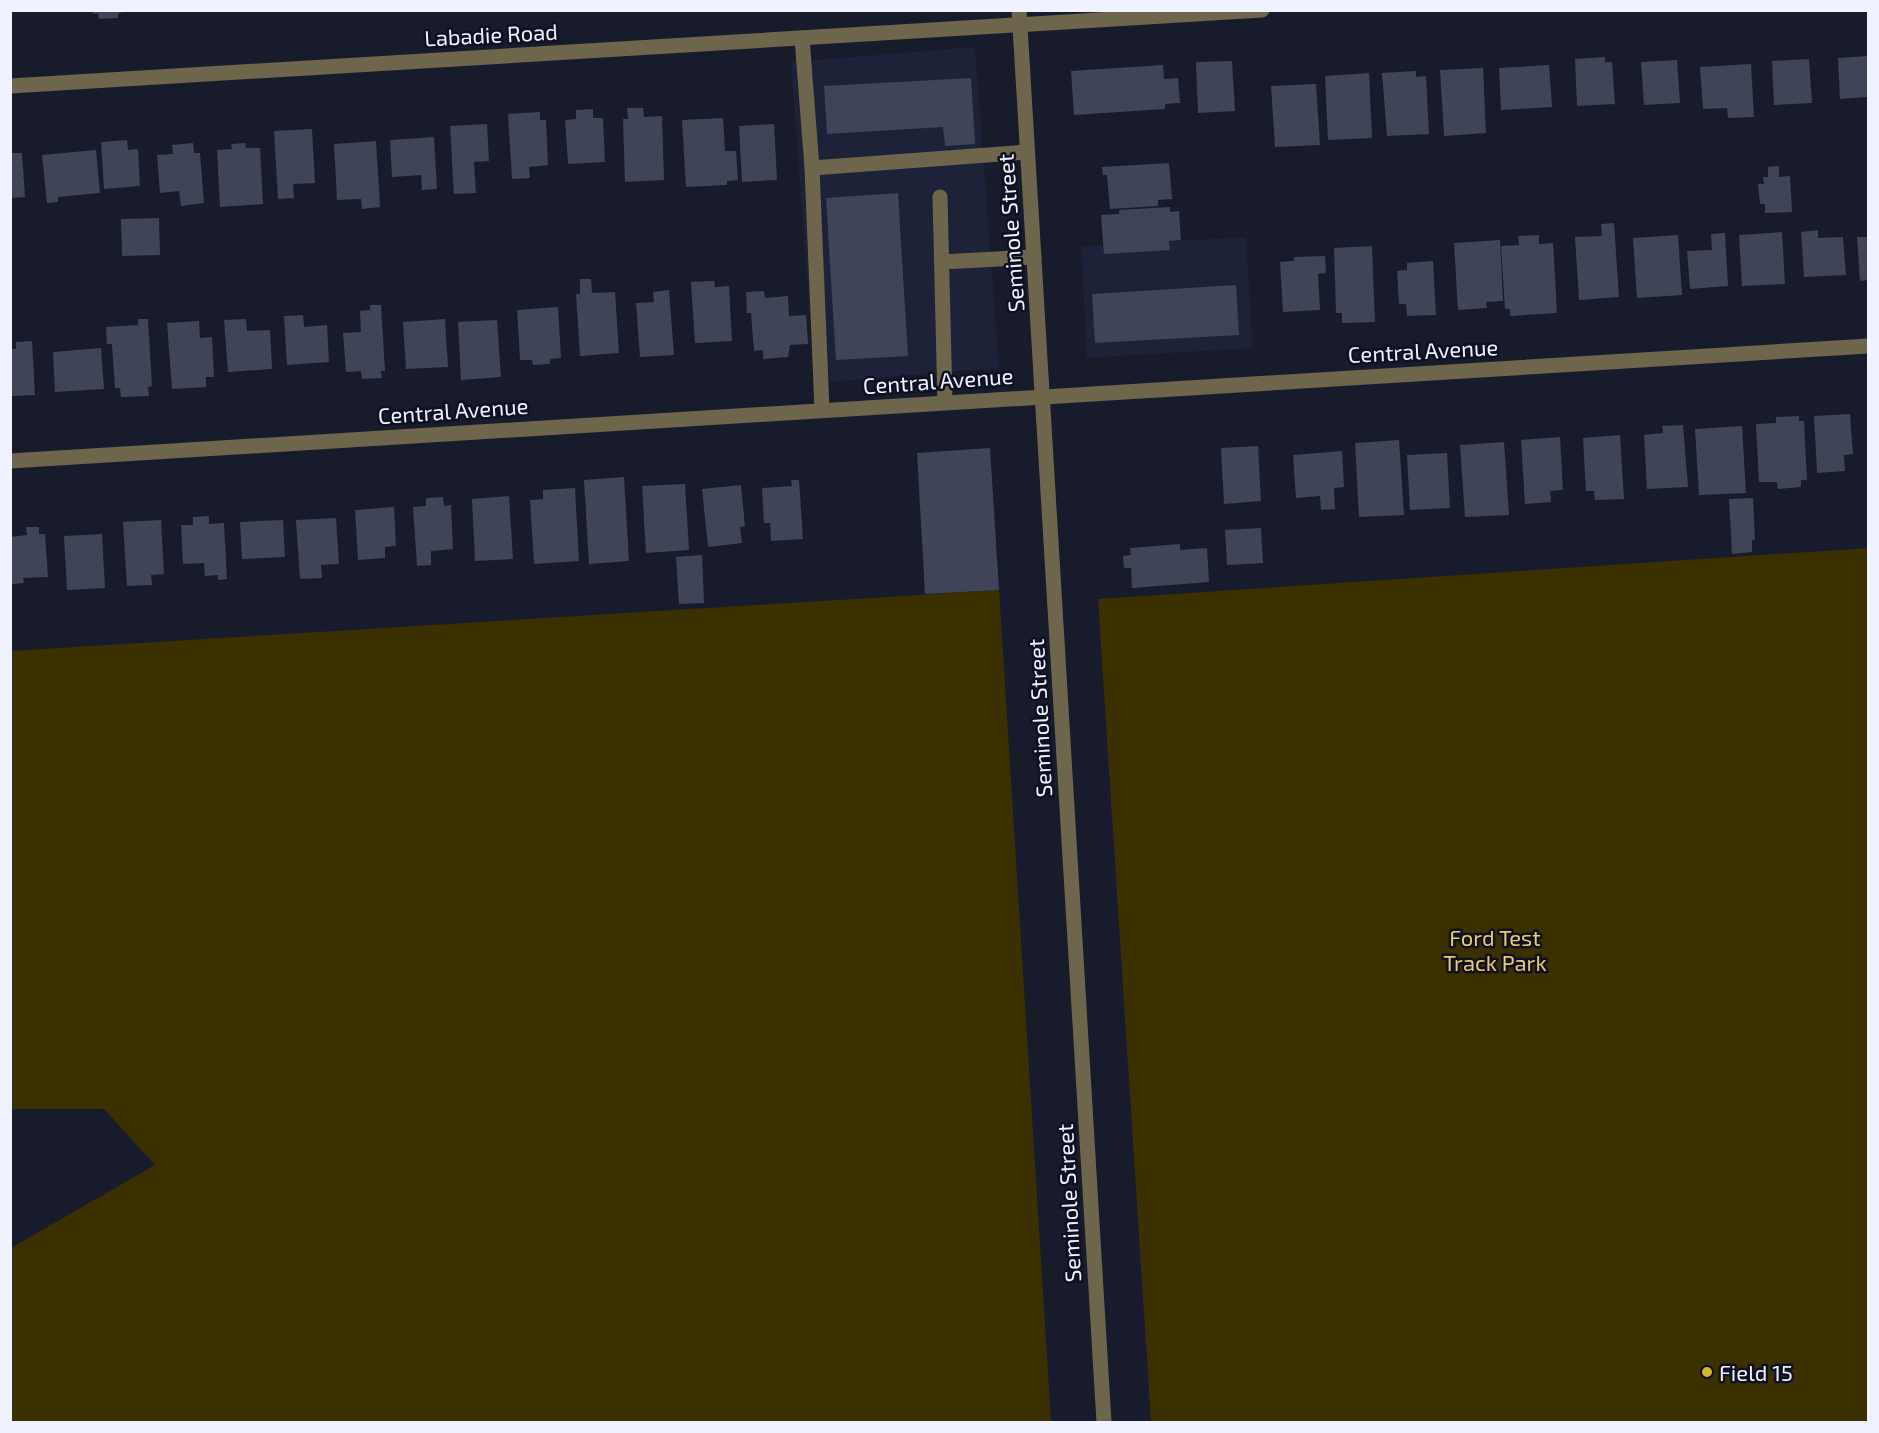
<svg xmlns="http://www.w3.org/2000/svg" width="1879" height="1433" viewBox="0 0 1879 1433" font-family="'Exo 2',sans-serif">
<rect width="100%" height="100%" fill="#181b2c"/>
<g fill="#1e2239">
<path d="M 975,47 L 999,368 L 815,383 L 791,62 Z"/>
<path d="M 1246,237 L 1253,348 L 1087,358 L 1081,247 Z"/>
</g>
<g fill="#3b3000">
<path d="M 1868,548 L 1868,1422 L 1151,1422 L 1098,599 Z"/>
<path d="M 999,590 L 1051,1422 L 11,1422 L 11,1248 L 155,1165 L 104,1109 L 11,1109 L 11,651 Z"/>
</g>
<g fill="#404458">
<path d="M 93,10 L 125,10 L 125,12 L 118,13 L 118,18 L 99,19 L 98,13 L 93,14 Z"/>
<path d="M 1868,56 L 1868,97 L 1840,99 L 1838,58 Z"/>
<path d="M 1605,57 L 1605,62 L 1612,62 L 1615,104 L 1577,106 L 1575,59 Z"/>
<path d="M 1809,59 L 1812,103 L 1774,105 L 1772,61 Z"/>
<path d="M 1677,60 L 1680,103 L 1644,105 L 1641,62 Z"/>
<path d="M 1232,61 L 1235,111 L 1198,113 L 1196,62 Z"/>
<path d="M 1751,64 L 1754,117 L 1728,118 L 1727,108 L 1703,109 L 1700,67 Z"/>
<path d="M 1163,65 L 1164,79 L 1178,78 L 1180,103 L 1165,104 L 1165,109 L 1074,115 L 1071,71 Z"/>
<path d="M 1549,65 L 1552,107 L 1501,110 L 1499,68 Z"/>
<path d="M 1483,68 L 1486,133 L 1444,136 L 1440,70 Z"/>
<path d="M 1416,71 L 1416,77 L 1426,76 L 1429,134 L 1387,136 L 1382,73 Z"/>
<path d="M 1369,73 L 1372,138 L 1328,140 L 1325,76 Z"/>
<path d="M 971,78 L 975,144 L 945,146 L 943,127 L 827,134 L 824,86 Z"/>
<path d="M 1316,84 L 1320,145 L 1275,147 L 1271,86 Z"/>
<path d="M 627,108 L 643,108 L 644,117 L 662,116 L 664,180 L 625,182 L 623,119 L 628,119 Z"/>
<path d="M 593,109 L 593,118 L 603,118 L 605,162 L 568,164 L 565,120 L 576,119 L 576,110 Z"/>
<path d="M 540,112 L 540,120 L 546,120 L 548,165 L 529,167 L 530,178 L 512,179 L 508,114 Z"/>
<path d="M 723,118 L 725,151 L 736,151 L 738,180 L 727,181 L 727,185 L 686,187 L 682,120 Z"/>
<path d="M 487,124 L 489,161 L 474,162 L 476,193 L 454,194 L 450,126 Z"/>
<path d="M 774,124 L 777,180 L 742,182 L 739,126 Z"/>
<path d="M 312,129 L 315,183 L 293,184 L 294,198 L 278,199 L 274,131 Z"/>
<path d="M 434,137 L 437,189 L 422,190 L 421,175 L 392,177 L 390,140 Z"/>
<path d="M 127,140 L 128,150 L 138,149 L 140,186 L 104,189 L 101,142 Z"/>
<path d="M 376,141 L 380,207 L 362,209 L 361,199 L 337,200 L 334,144 Z"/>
<path d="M 193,143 L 194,153 L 200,153 L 204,203 L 181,206 L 179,191 L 160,193 L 157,155 L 173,154 L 172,145 Z"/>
<path d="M 245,143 L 246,148 L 260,148 L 263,204 L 220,207 L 217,150 L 232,149 L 231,144 Z"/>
<path d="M 96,150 L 100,193 L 58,197 L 58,202 L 47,203 L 42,155 Z"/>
<path d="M 10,153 L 22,153 L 25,197 L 10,198 Z"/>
<path d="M 1169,163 L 1172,199 L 1158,200 L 1158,206 L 1110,209 L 1107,175 L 1103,175 L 1102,167 Z"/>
<path d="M 1779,166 L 1779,177 L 1790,176 L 1792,212 L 1765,213 L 1765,204 L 1760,204 L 1758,184 L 1764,184 L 1763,177 L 1768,177 L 1768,167 Z"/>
<path d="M 898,193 L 908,356 L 836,360 L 826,198 Z"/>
<path d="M 1170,207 L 1170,212 L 1179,211 L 1181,240 L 1169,241 L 1170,250 L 1104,254 L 1101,215 L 1119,214 L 1119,210 Z"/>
<path d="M 159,218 L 160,255 L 122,256 L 121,219 Z"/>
<path d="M 1614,223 L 1619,297 L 1579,300 L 1575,237 L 1602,236 L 1601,224 Z"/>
<path d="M 1818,230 L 1818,238 L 1843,237 L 1846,275 L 1804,277 L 1801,232 Z"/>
<path d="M 1782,232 L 1785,284 L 1742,286 L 1739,235 Z"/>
<path d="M 1725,233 L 1728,286 L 1690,289 L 1687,251 L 1712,250 L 1711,234 Z"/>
<path d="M 1539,235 L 1539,244 L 1553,243 L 1557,313 L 1510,316 L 1510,309 L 1505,309 L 1501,246 L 1519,245 L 1518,236 Z"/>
<path d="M 1678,235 L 1682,295 L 1637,298 L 1633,238 Z"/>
<path d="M 1857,237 L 1868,237 L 1868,280 L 1860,281 Z"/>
<path d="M 1500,240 L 1503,301 L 1486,302 L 1487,308 L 1458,310 L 1454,243 Z"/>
<path d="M 1372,246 L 1375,322 L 1342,323 L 1342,313 L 1336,313 L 1334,248 Z"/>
<path d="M 1325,256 L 1326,273 L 1318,274 L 1320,310 L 1283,312 L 1280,262 L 1294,261 L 1294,257 Z"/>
<path d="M 1433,261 L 1436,315 L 1407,316 L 1406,304 L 1399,304 L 1397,271 L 1407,270 L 1407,263 Z"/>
<path d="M 580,279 L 591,279 L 592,293 L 615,292 L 619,353 L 580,356 L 576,294 L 580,294 Z"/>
<path d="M 714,281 L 715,287 L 729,286 L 732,341 L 695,343 L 691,282 Z"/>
<path d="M 1236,285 L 1239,335 L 1095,343 L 1092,294 Z"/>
<path d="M 669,290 L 674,355 L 640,357 L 636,303 L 654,302 L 653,292 Z"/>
<path d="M 764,291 L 765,298 L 788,296 L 789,316 L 806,315 L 808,344 L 790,345 L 788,357 L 763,359 L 763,350 L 754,351 L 751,313 L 747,313 L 746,292 Z"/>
<path d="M 370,305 L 381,305 L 385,371 L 381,371 L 382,378 L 362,379 L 361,371 L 346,372 L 343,333 L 361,332 L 360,311 L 370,310 Z"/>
<path d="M 558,307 L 561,358 L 550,359 L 550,364 L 533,365 L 532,360 L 520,360 L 517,310 Z"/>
<path d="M 303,315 L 304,327 L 327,325 L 329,362 L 287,365 L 284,316 Z"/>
<path d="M 138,319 L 148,319 L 152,386 L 148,387 L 149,396 L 121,397 L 120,388 L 115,388 L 112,344 L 107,344 L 106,327 L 138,325 Z"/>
<path d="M 246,319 L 247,331 L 270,330 L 272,369 L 228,372 L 224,320 Z"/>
<path d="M 445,319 L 448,367 L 406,369 L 403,322 Z"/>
<path d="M 497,320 L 501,377 L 461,380 L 458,322 Z"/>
<path d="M 199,321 L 200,338 L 212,337 L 214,377 L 206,377 L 206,387 L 172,389 L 167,323 Z"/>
<path d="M 32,341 L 35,395 L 10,396 L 10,349 L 16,349 L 16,342 Z"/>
<path d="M 101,348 L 104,389 L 55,392 L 53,352 Z"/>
<path d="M 1850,414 L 1853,454 L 1844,455 L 1845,471 L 1817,473 L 1814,416 Z"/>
<path d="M 1799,416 L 1799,421 L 1804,421 L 1807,480 L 1801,480 L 1801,487 L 1778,489 L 1777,482 L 1759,482 L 1756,424 L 1776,423 L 1776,417 Z"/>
<path d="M 1683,425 L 1688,487 L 1647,489 L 1644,435 L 1663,433 L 1662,426 Z"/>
<path d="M 1742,426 L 1746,493 L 1699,495 L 1695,429 Z"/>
<path d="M 1620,435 L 1624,499 L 1595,500 L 1594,491 L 1586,491 L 1583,438 Z"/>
<path d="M 1560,437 L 1563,490 L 1550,491 L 1551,502 L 1525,504 L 1521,440 Z"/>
<path d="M 1399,440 L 1404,515 L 1359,517 L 1355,443 Z"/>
<path d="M 1504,442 L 1509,515 L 1465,517 L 1460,445 Z"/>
<path d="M 1258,446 L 1261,501 L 1224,504 L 1221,448 Z"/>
<path d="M 990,448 L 999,590 L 925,594 L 917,453 Z"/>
<path d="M 1342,451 L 1344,487 L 1334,488 L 1335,509 L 1321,510 L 1320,496 L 1296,498 L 1293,455 Z"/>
<path d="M 1447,453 L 1450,508 L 1410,510 L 1407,455 Z"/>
<path d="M 624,477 L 629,561 L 589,564 L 584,480 Z"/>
<path d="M 791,480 L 799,480 L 803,539 L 771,541 L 770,523 L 764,523 L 762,488 L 792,486 Z"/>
<path d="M 685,484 L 689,550 L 646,553 L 642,486 Z"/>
<path d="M 741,485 L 745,526 L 740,527 L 742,543 L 708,547 L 702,489 Z"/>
<path d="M 575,488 L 579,561 L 534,564 L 530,500 L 543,499 L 543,490 Z"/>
<path d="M 509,496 L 513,559 L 475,561 L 472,499 Z"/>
<path d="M 443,497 L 444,506 L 451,505 L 453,549 L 431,551 L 431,565 L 417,566 L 413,507 L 426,506 L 426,498 Z"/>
<path d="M 1753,498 L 1755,540 L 1752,540 L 1752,552 L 1732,554 L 1729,499 Z"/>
<path d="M 394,507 L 396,546 L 385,547 L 385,558 L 358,560 L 355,510 Z"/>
<path d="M 209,516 L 209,524 L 224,523 L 227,579 L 218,580 L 218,575 L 205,576 L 204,563 L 183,564 L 181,525 L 193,525 L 193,517 Z"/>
<path d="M 336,518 L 339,564 L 321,565 L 322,578 L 300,579 L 296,520 Z"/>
<path d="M 161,520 L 164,574 L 151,575 L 152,585 L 127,586 L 123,522 Z"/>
<path d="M 283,520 L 285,557 L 242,559 L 240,522 Z"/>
<path d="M 26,527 L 39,527 L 39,534 L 45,534 L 48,577 L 23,578 L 24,583 L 12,584 L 10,537 L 27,535 Z"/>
<path d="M 1261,528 L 1263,563 L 1227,565 L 1225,530 Z"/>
<path d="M 102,534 L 105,588 L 67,590 L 64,536 Z"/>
<path d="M 1180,544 L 1180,550 L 1207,548 L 1209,582 L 1132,588 L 1131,568 L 1124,568 L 1123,556 L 1131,555 L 1130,548 Z"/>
<path d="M 702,555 L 704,603 L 679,604 L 676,557 Z"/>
</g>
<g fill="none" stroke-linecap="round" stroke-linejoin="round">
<g stroke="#6d664c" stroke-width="15">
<path d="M 1019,10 L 1104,1422"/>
<path d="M 802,38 L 812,168 L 822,410"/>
<path d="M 10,86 L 1262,10"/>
<path d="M 812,168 L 1027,152"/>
<path d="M 940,197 L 945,402"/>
<path d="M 942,262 L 1034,257"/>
<path d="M 10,461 L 1868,346"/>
</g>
</g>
<circle fill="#d5b535" stroke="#0f1122" stroke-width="2" cx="1707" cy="1372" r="6"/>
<g text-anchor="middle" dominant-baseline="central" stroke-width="5" stroke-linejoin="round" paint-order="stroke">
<g font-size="22" fill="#f0f3ff" stroke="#0f1122">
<text transform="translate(491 34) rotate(-3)">Labadie Road</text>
<text transform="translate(1010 233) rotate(-94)">Seminole Street</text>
<text transform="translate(1423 350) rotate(-3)">Central Avenue</text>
<text transform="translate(938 380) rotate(-4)">Central Avenue</text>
<text transform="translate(453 410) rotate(-4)">Central Avenue</text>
<text transform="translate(1039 718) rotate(-93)">Seminole Street</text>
<text transform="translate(1068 1203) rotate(-93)">Seminole Street</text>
</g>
<g font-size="22" fill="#e6cc6c" stroke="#0f1122">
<text x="1495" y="937">Ford Test<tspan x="1495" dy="25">Track Park</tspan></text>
</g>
<g font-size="22" fill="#f0f3ff" stroke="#0f1122" text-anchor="start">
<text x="1719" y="1372">Field 15</text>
</g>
</g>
<rect width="1879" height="1433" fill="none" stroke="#f0f3ff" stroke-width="24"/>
</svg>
